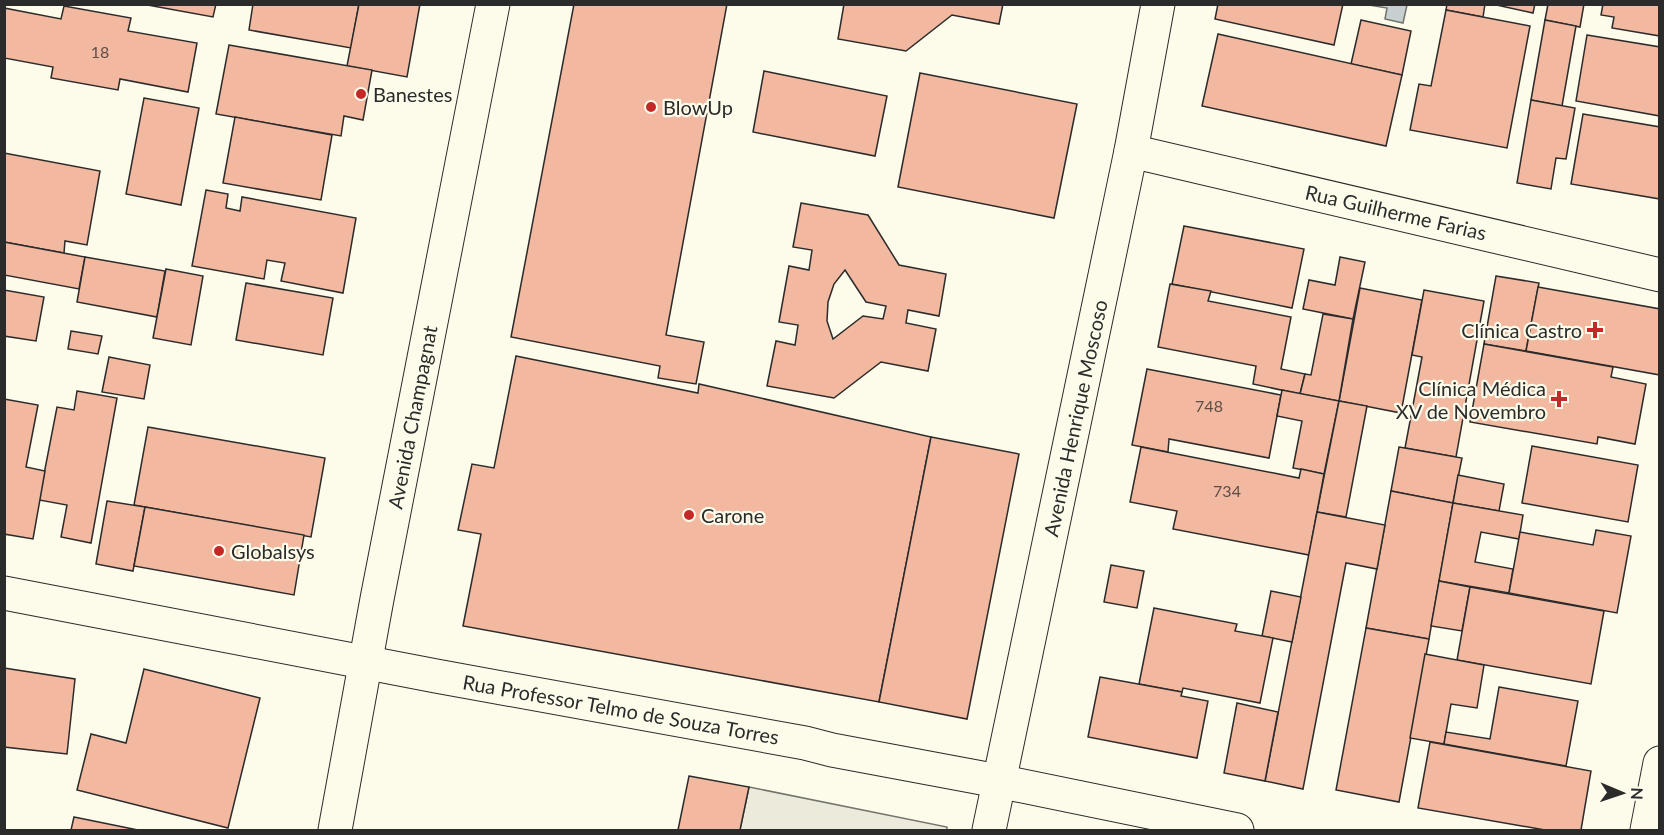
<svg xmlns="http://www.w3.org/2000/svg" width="1664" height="835" viewBox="0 0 1664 835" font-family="Lato,sans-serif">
<rect width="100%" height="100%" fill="#fdfbea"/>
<path fill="#eceadb" stroke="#74746e" stroke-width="1.5" d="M 749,787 L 947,827 L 947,830 L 740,830 Z"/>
<path fill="#c7d0d0" stroke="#74746e" stroke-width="1.5" d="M 1369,5 L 1407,5 L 1403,23 L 1385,19 L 1387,8 Z"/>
<g fill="#f2b8a0" stroke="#2b2b2b" stroke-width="1.5" fill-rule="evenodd">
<path d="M 142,4 L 216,4 L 213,17 Z"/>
<path d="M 253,4 L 359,4 L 351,48 L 249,30 Z"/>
<path d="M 359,4 L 420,4 L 407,77 L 347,66 Z"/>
<path d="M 574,4 L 727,4 L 666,335 L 704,342 L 696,384 L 658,378 L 660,366 L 511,337 Z"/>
<path d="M 844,4 L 1003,4 L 999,24 L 952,15 L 906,51 L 838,39 Z"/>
<path d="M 1218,4 L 1343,4 L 1334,45 L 1215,19 Z"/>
<path d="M 1447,4 L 1485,4 L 1483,17 L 1446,10 Z"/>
<path d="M 1492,4 L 1535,4 L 1533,13 Z"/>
<path d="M 1548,4 L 1584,4 L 1580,27 L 1545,20 Z"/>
<path d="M 1603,4 L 1660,4 L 1660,36 L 1612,28 L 1614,17 L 1601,15 Z"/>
<path d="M 64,6 L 131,18 L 128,31 L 197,43 L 188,92 L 120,79 L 118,90 L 51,78 L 53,67 L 4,58 L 4,8 L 61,19 Z"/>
<path d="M 1446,10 L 1530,26 L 1507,148 L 1410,130 L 1419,84 L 1431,86 Z"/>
<path d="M 1361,20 L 1411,31 L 1402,75 L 1351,64 Z"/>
<path d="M 1545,20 L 1576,26 L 1562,106 L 1531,100 Z"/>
<path d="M 1218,34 L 1402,75 L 1386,146 L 1202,106 Z"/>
<path d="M 1587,35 L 1660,47 L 1660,116 L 1576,101 Z"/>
<path d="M 229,45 L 372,70 L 363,120 L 344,116 L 341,136 L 216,114 Z"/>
<path d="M 764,71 L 887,96 L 875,156 L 753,132 Z"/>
<path d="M 920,73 L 1077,104 L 1054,218 L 898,187 Z"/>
<path d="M 144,98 L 199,108 L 181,205 L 126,194 Z"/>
<path d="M 1531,100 L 1575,108 L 1566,159 L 1556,158 L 1551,189 L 1517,183 Z"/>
<path d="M 1583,114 L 1660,127 L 1660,199 L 1571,184 Z"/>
<path d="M 235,117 L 332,135 L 321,200 L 223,183 Z"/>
<path d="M 4,153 L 100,171 L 87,245 L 65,241 L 64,253 L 4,242 Z"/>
<path d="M 206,190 L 228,194 L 226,208 L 240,211 L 242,197 L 356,218 L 343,293 L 281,281 L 285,263 L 267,260 L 264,279 L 192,266 Z"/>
<path d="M 801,203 L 868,215 L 899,265 L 946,274 L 939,316 L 908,310 L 906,323 L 936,329 L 928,371 L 881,362 L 834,398 L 767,386 L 776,341 L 795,345 L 798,325 L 779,322 L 789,266 L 809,270 L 812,250 L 793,247 ZM 845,270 L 866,302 L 886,306 L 883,319 L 863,316 L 833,339 L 827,321 L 828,302 L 834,284 Z"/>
<path d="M 1184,226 L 1304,249 L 1292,308 L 1172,284 Z"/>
<path d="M 4,242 L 85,257 L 79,289 L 4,275 Z"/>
<path d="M 85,257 L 165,271 L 157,317 L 77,302 Z"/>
<path d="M 1340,257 L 1365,262 L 1353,319 L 1303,309 L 1309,280 L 1335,285 Z"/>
<path d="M 166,269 L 203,276 L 191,345 L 153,338 Z"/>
<path d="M 1496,276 L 1539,283 L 1526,351 L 1484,344 Z"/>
<path d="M 246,283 L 333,298 L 323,355 L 236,340 Z"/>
<path d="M 1170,284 L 1211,291 L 1208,301 L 1291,317 L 1281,369 L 1305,374 L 1300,394 L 1253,384 L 1256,366 L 1158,347 Z"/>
<path d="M 1538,287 L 1660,309 L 1660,375 L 1526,351 Z"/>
<path d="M 1360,288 L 1422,300 L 1401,413 L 1339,401 Z"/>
<path d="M 4,290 L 44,297 L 36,341 L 4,336 Z"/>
<path d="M 1424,290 L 1484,301 L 1456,457 L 1405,448 L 1422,357 L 1412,355 Z"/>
<path d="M 1323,314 L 1353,319 L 1339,401 L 1300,394 L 1305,374 L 1311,375 Z"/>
<path d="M 71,331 L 102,336 L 98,354 L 68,349 Z"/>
<path d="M 1484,344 L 1613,367 L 1611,377 L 1646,384 L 1635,444 L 1598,437 L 1597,444 L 1470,422 Z"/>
<path d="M 516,356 L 698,393 L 699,384 L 931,437 L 879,702 L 463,626 L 481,534 L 458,530 L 472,464 L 494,468 Z"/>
<path d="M 109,357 L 150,365 L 144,399 L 102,392 Z"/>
<path d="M 1147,369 L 1281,395 L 1269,458 L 1169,439 L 1168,452 L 1132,445 Z"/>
<path d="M 1282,390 L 1339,401 L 1324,474 L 1293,468 L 1302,421 L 1277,416 Z"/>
<path d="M 77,391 L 117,398 L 91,543 L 61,537 L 67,505 L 39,500 L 57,407 L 74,410 Z"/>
<path d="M 4,399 L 38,405 L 26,467 L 45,471 L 33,539 L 4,534 Z"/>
<path d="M 1339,401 L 1367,406 L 1346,517 L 1317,512 Z"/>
<path d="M 148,427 L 325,458 L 311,537 L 134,505 Z"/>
<path d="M 931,437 L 1019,454 L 967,719 L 879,702 Z"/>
<path d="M 1532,446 L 1638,465 L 1628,522 L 1522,503 Z"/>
<path d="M 1141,447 L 1299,478 L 1301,469 L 1324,474 L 1309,555 L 1173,529 L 1177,511 L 1130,502 Z"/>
<path d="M 1399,447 L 1462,458 L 1453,503 L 1391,491 Z"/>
<path d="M 1458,475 L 1504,484 L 1499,511 L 1453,503 Z"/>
<path d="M 1391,491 L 1453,503 L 1429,639 L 1366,628 Z"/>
<path d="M 107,501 L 145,507 L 133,571 L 96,564 Z"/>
<path d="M 1453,503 L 1523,515 L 1519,539 L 1481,532 L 1475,562 L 1513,569 L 1509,593 L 1439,581 Z"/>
<path d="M 145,507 L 304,535 L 294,595 L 134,566 Z"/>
<path d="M 1317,512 L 1385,525 L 1377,569 L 1346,563 L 1303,789 L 1265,781 Z"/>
<path d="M 1596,530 L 1631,536 L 1617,613 L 1509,593 L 1520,532 L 1593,545 Z"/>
<path d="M 1111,565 L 1144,571 L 1137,608 L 1104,602 Z"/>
<path d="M 1439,581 L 1470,587 L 1462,631 L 1431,626 Z"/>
<path d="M 1470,587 L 1604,611 L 1591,684 L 1457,660 Z"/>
<path d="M 1271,591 L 1301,597 L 1292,642 L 1262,636 Z"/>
<path d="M 1154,608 L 1237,624 L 1235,631 L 1273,638 L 1260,703 L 1183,688 L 1182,692 L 1139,684 Z"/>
<path d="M 1366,628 L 1429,639 L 1399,802 L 1336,790 Z"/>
<path d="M 1425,654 L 1484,665 L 1477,708 L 1451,704 L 1444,744 L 1410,738 Z"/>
<path d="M 4,668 L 75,679 L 67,754 L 4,747 Z"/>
<path d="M 144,669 L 260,698 L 228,828 L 77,790 L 91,734 L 126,743 Z"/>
<path d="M 1100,677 L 1182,692 L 1181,696 L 1208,701 L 1197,758 L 1088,737 Z"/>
<path d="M 1499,687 L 1578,701 L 1566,766 L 1444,744 L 1446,732 L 1490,739 Z"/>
<path d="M 1237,703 L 1278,712 L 1265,781 L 1224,773 Z"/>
<path d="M 1430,742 L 1591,771 L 1581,830 L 1545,830 L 1418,808 Z"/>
<path d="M 689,776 L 749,787 L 740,830 L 678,830 Z"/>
<path d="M 74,817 L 138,830 L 71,830 Z"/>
</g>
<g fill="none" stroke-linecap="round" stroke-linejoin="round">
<g stroke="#2b2b2b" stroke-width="35">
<g id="street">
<path d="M 1131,151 L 1660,275"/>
<path d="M 998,781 L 1237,830"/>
</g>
</g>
<g stroke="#2b2b2b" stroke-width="35">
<g id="secondary">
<path d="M 4,593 L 436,676 L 805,743 L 832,750 L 998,781"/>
<path d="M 335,830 L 377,599 L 493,4"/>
<path d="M 989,830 L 1131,151 L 1158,4"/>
<path d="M 1647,830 L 1660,763"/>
</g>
</g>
<use href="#street" stroke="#fdfbea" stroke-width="33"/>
<use href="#secondary" stroke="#fdfbea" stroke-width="33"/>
</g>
<g fill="#c62828" stroke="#fdfbea" stroke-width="2">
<circle cx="361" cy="94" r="6"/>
<circle cx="651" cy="107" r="6"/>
<path d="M1592 321h6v6h6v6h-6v6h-6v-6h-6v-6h6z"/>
<path d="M1556 390h6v6h6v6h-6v6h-6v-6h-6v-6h6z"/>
<circle cx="689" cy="515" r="6"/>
<circle cx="219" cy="551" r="6"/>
</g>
<g text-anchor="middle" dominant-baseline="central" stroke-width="4.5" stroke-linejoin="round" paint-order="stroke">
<g font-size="16" fill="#5d4e48">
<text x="100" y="51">18</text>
<text x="1209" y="405">748</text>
<text x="1227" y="490">734</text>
</g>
<g font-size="20" fill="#2b2b2b" stroke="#fdfbea" text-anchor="start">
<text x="373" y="94">Banestes</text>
<text x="663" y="107">BlowUp</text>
<text x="1582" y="330" text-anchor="end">Clínica Castro</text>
<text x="1546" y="388" text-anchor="end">Clínica Médica<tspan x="1546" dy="23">XV de Novembro</tspan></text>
<text x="701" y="515">Carone</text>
<text x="231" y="551">Globalsys</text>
</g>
<g font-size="20" fill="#2b2b2b" stroke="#fdfbea">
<text transform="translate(1396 212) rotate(13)">Rua Guilherme Farias</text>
<text transform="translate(412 417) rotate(-79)">Avenida Champagnat</text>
<text transform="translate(1075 418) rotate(-78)">Avenida Henrique Moscoso</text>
<text transform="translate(621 709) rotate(10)">Rua Professor Telmo de Souza Torres</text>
</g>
</g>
<rect width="1664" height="835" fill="none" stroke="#2b2b2b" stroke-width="12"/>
<g transform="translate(1622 793) rotate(92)" stroke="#fdfbea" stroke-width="4.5" paint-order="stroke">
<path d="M0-4.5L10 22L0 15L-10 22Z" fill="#2b2b2b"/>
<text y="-9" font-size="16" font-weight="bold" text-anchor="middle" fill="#2b2b2b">N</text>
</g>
</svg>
